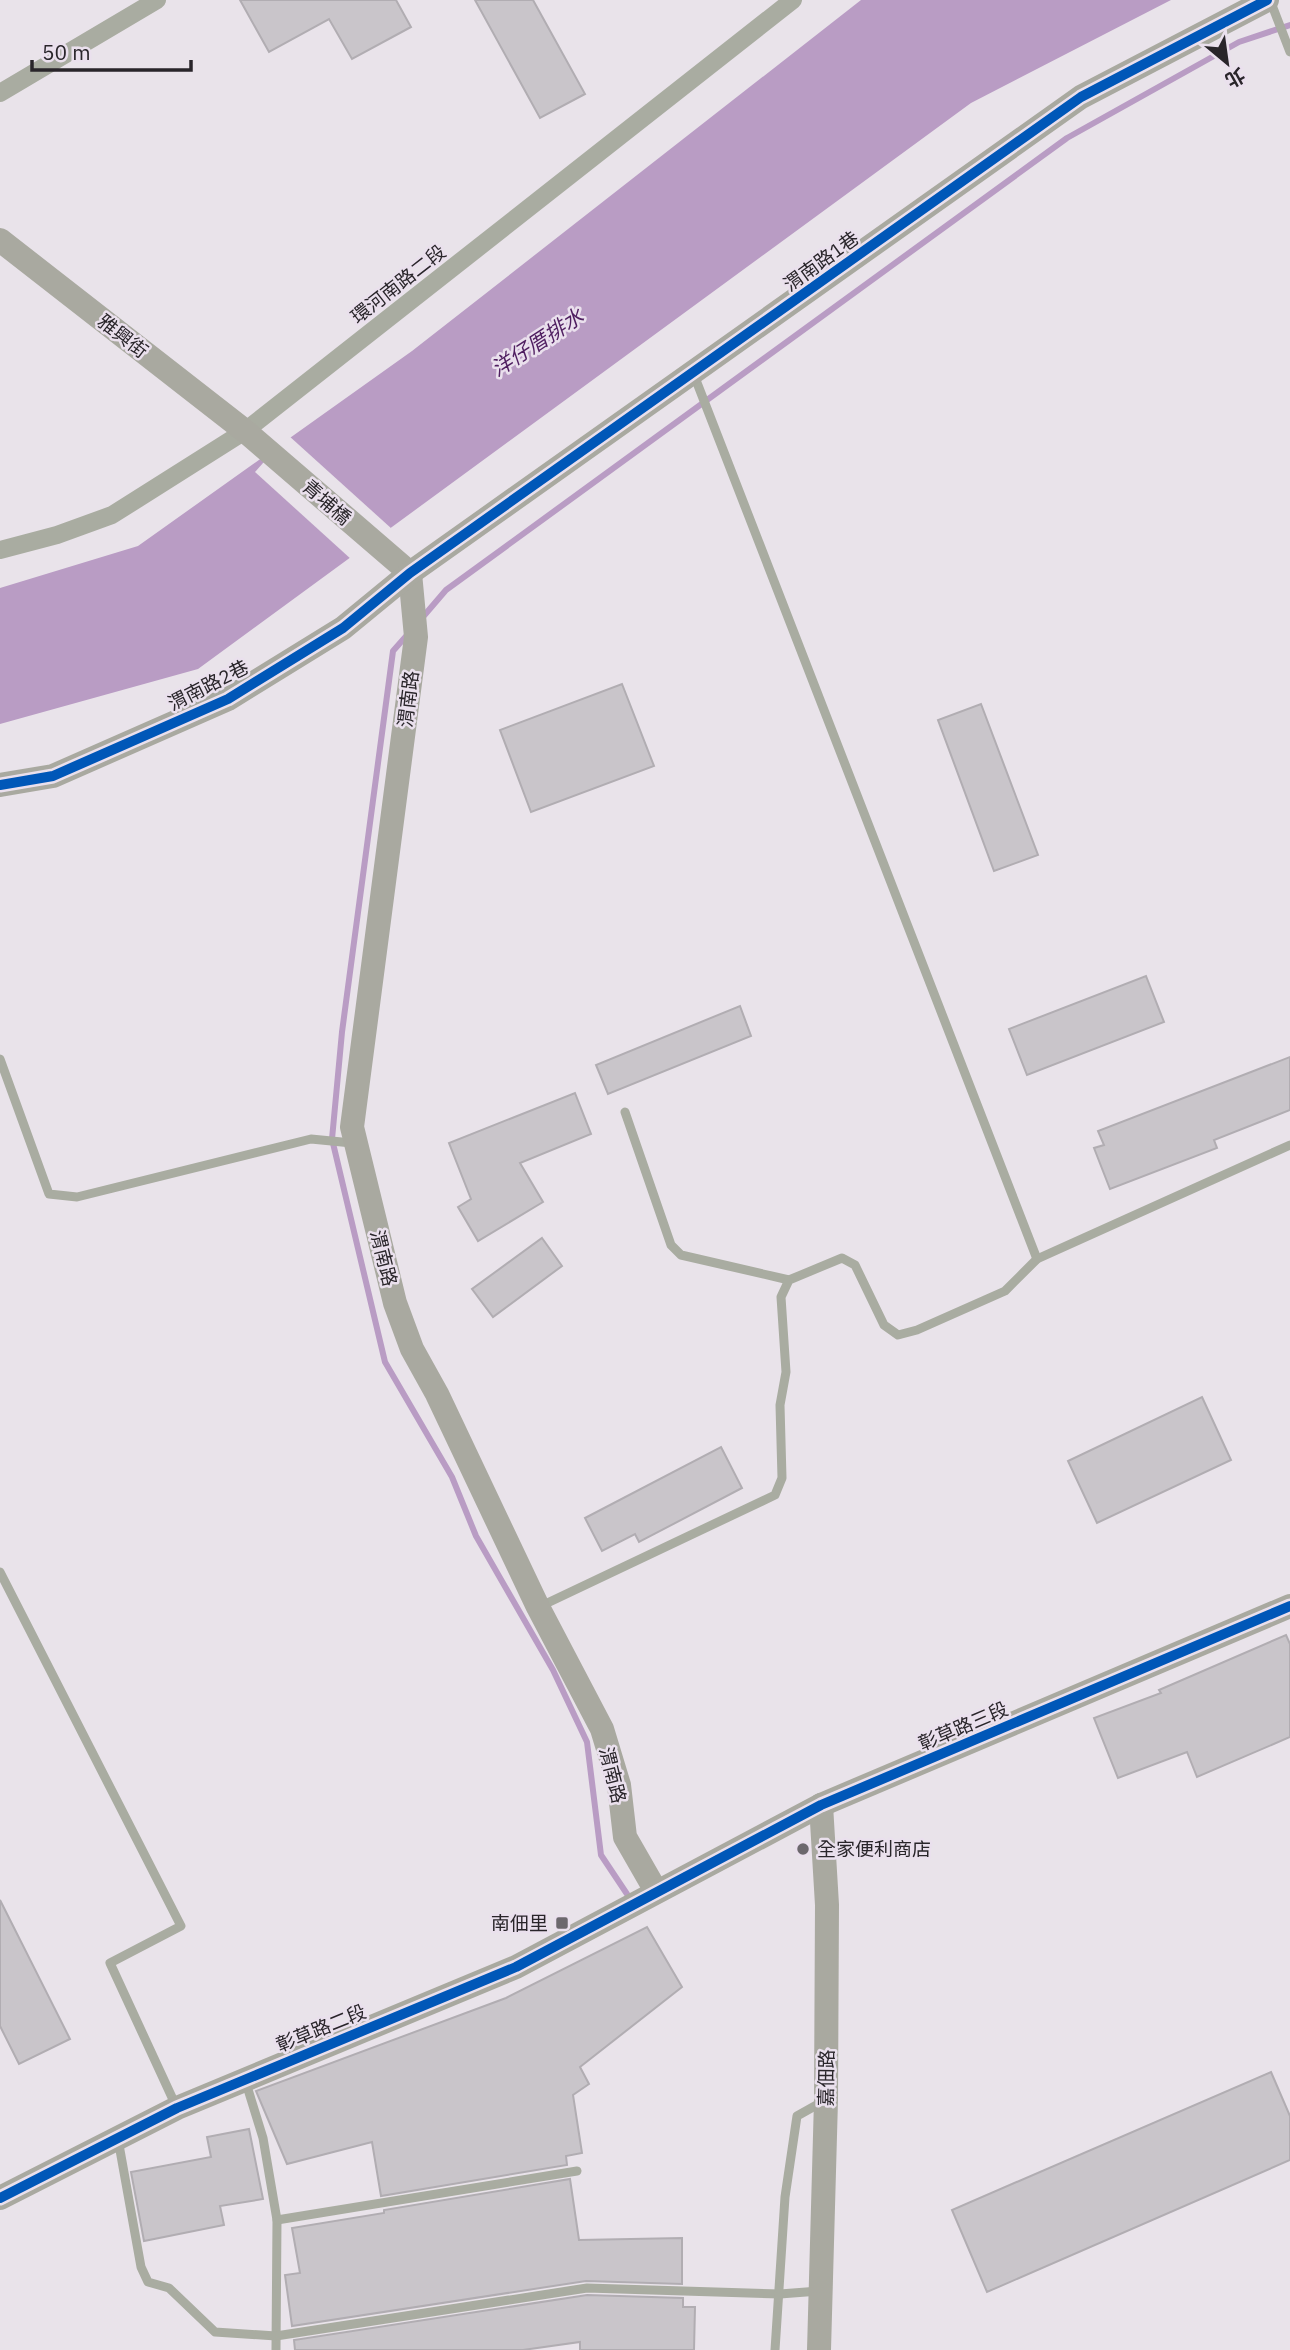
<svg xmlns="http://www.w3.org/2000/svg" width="1290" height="2350" viewBox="0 0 1290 2350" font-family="'IBM Plex Sans','Noto Sans TC',sans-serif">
<rect width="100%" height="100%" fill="#e9e3ea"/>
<path fill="#b99cc4" d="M 861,0 L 1171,0 L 971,103 L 198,669 L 0,724 L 0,588 L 138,546 L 412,351 Z"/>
<path fill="#e9e3ea" d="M 288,435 L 392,529 L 352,560 L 255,472 Z"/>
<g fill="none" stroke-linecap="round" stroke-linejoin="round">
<g stroke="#b99cc4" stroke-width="6">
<path d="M 422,618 L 446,590 L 1067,138 L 1239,42 L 1290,25"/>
<path d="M 408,634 L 393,651 L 342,1032 L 332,1139 L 385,1362 L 452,1477 L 476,1536 L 553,1670 L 587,1742 L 601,1855 L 627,1894"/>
</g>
</g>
<g fill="#c9c5ca" stroke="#b1adb2" stroke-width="2">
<path d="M 240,0 L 396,0 L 411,27 L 352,59 L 329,19 L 269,52 Z"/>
<path d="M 475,0 L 533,0 L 585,94 L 540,118 Z"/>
<path d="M 622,684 L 654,766 L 531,812 L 500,730 Z"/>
<path d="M 981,704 L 1038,855 L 994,871 L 938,720 Z"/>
<path d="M 1146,976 L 1164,1022 L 1027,1075 L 1009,1029 Z"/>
<path d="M 740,1006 L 751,1036 L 608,1094 L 596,1065 Z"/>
<path d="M 1290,1057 L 1290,1110 L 1214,1140 L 1217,1148 L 1110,1189 L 1094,1148 L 1104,1145 L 1098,1131 Z"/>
<path d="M 575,1093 L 591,1134 L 520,1163 L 543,1202 L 478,1241 L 458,1207 L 471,1199 L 449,1143 Z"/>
<path d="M 542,1238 L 562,1266 L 493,1317 L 472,1289 Z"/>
<path d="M 1202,1397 L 1231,1460 L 1097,1523 L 1068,1461 Z"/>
<path d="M 721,1447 L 742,1488 L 639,1542 L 635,1534 L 602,1551 L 585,1518 Z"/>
<path d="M 1286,1635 L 1290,1644 L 1290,1737 L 1197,1777 L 1187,1752 L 1118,1778 L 1094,1718 L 1161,1693 L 1159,1690 Z"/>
<path d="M 0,1900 L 70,2039 L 19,2064 L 0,2026 Z"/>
<path d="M 647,1927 L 682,1987 L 580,2067 L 589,2084 L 573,2095 L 582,2153 L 566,2156 L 567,2165 L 381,2196 L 372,2142 L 287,2164 L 256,2091 L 506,1998 Z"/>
<path d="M 1271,2072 L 1290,2116 L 1290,2160 L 987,2292 L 952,2210 Z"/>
<path d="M 249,2129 L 263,2199 L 220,2206 L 224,2225 L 144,2241 L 131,2172 L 211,2157 L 207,2137 Z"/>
<path d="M 570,2179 L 579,2240 L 682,2238 L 682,2284 L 586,2281 L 292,2326 L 285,2275 L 300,2273 L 292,2228 L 384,2213 L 384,2210 Z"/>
<path d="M 587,2295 L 683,2298 L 683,2307 L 695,2307 L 694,2350 L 580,2350 L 580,2342 L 523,2350 L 295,2350 L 294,2340 Z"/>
</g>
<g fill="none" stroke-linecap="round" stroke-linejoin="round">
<g stroke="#a9aca1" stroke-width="9">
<path d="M 1270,0 L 1290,52"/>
<path d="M 694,375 L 1037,1259"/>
<path d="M 0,1059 L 49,1194 L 77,1197 L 311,1139 L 352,1143"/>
<path d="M 625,1112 L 671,1245 L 681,1255 L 789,1280"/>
<path d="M 0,1572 L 181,1926 L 110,1963 L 176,2106"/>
<path d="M 541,1606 L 775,1495 L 782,1478 L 780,1405 L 786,1372 L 781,1297 L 789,1280 L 842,1258 L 855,1265 L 884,1325 L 898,1335 L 917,1330 L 1005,1291 L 1037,1259 L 1290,1145"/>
<path d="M 246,2083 L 263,2138 L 277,2220 L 276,2350"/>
<path d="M 118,2139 L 141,2267 L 148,2282 L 169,2288 L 215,2332 L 276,2336 L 587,2288 L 780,2294 L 819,2291"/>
<path d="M 277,2220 L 577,2171"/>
<path d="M 775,2350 L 785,2197 L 797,2116 L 822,2102"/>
</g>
<g stroke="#a9aca1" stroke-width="18">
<path d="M 0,93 L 157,0"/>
<path d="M 0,550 L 57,535 L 112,515 L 245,431 L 793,0"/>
</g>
<g stroke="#a9a9a0" stroke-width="24">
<path d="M 0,240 L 245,431 L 410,573"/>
<path d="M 410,573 L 416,637 L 352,1127 L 395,1303 L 412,1349 L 437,1394 L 538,1607 L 602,1729 L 619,1785 L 625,1837 L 656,1891"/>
<path d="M 0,785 L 53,776 L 228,699 L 343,628 L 410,573 L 1081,97 L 1267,0"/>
<path d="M 0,2198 L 177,2108 L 516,1967 L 821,1805 L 1290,1606"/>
<path d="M 819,2350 L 826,2100 L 827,1905 L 821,1805"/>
</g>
<g stroke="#eae0ed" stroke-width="15">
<g id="cycleway">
<path d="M 0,785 L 53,776 L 228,699 L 343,628 L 410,573 L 1081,97 L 1267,0"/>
<path d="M 0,2198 L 177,2108 L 516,1967 L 821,1805 L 1290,1606"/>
</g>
</g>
<use href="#cycleway" stroke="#0057b8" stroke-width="10"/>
</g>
<g fill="#6c686d" stroke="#eae0ed" stroke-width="2.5">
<circle cx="803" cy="1849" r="7"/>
<rect x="555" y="1916" width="14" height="14" rx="3.5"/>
</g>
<g text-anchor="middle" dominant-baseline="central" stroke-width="5" stroke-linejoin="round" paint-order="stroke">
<g font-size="19" fill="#29252a" stroke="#eae0ed">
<text transform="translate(821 261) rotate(-36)">渭南路1巷</text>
<text transform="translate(398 284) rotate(-38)">環河南路二段</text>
<text transform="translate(123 336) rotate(38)">雅興街</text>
<text transform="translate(327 502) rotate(41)">青埔橋</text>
<text transform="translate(208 685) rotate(-27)">渭南路2巷</text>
<text transform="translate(408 699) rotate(-83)">渭南路</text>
<text transform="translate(384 1258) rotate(76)">渭南路</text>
<text transform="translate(963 1726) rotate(-23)">彰草路三段</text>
<text transform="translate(613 1775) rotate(76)">渭南路</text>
<text transform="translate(321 2028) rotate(-22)">彰草路二段</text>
<text transform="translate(826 2078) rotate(-89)">嘉佃路</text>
</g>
<g font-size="19" fill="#29252a" stroke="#eae0ed" text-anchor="start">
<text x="817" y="1849">全家便利商店</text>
<text x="548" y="1923" text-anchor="end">南佃里</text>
</g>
<g font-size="21" font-style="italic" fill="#4f1e60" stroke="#eae0ed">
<text transform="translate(537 342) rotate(-33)">洋仔厝排水</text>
</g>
</g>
<g transform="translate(1227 63) rotate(151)" stroke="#eae0ed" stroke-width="5" paint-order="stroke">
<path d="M0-5L12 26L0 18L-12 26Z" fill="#29252a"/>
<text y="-10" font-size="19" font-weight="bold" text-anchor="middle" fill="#29252a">北</text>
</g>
<path d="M32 60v10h159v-10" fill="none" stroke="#29252a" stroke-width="3.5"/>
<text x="42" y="60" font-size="21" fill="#29252a" stroke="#eae0ed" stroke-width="5" paint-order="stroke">50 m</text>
</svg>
